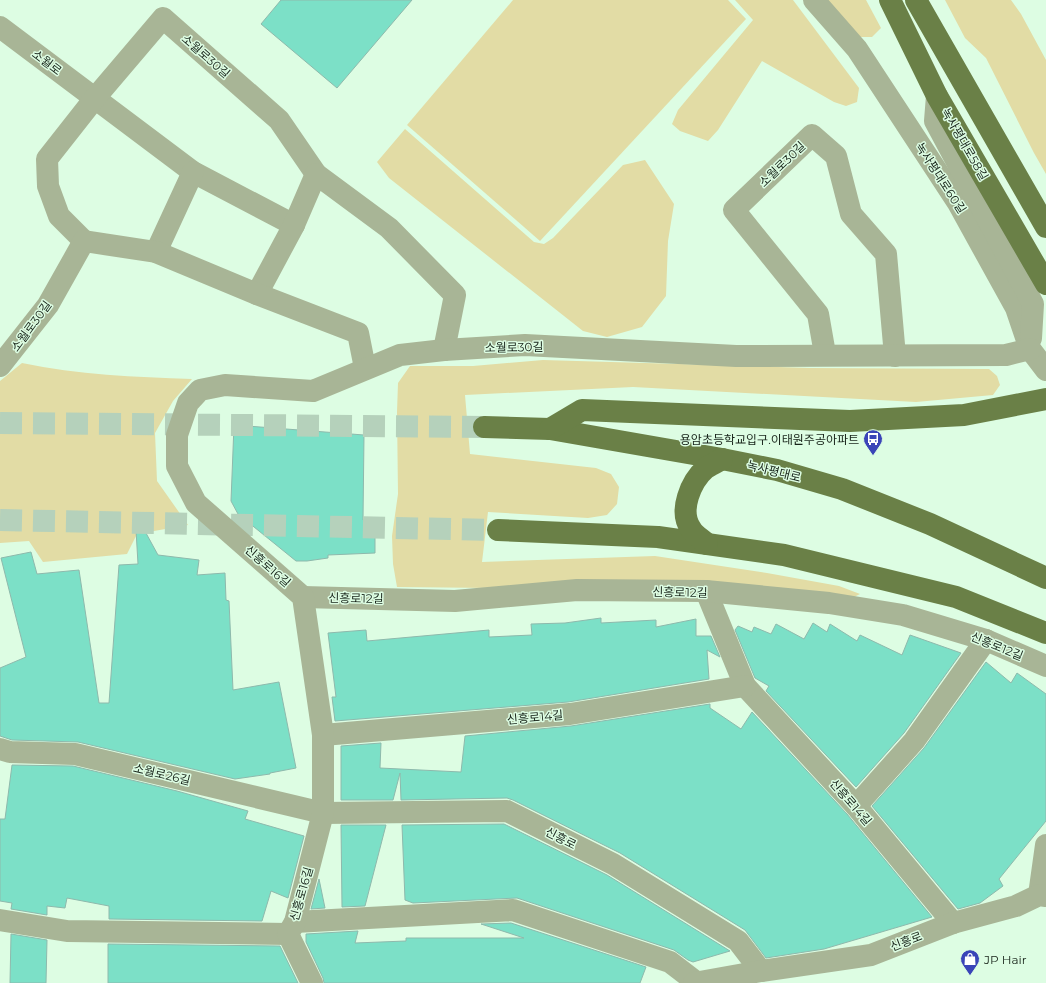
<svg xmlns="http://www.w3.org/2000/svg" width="1046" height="983" viewBox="0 0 1046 983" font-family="Montserrat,'Noto Sans KR',sans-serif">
<rect width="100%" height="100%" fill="#ddfde3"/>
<g fill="#e2dca5">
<path d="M 513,0 L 728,0 L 746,19 L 540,241 L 407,125 Z"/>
<path d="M 735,0 L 793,0 L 859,88 L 857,102 L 846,106 L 834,102 L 762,61 L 718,130 L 708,141 L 680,131 L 672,124 L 678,110 L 753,20 Z"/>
<path d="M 827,0 L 866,0 L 881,28 L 872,37 L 860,37 Z"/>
<path d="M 945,0 L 1011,0 L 1021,14 L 1046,60 L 1046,174 L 1034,153 L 986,58 L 965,38 Z"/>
<path d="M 405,129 L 534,242 L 544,244 L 553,238 L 623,165 L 645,160 L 674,204 L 668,241 L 666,296 L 642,327 L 607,337 L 583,331 L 389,178 L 377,162 Z"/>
<path d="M 543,360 L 810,368 L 989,369 L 997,376 L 1000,385 L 993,395 L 916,402 L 633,387 L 465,395 L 470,454 L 596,468 L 611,474 L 619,487 L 617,504 L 607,515 L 588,518 L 488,512 L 482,562 L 655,556 L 767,573 L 839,586 L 860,594 L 854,597 L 492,588 L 397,587 L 393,564 L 392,536 L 398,494 L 397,412 L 398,383 L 410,366 L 473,366 Z"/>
<path d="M 22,363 C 78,375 135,377 192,379 L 173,401 L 155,433 L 157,481 L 188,525 L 137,534 L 127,554 L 43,562 L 29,541 L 0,543 L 0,381 Z"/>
</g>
<g fill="#7ce0c7" stroke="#8eb9ac">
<path d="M 281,0 L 412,0 L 337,88 L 261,24 Z"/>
<path d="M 234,425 L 364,435 L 363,520 L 375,520 L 375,553 L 328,555 L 328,558 L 307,561 L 296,561 L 238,514 L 231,501 Z"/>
<path d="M 135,513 L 158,555 L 199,560 L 197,575 L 225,573 L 226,600 L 229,601 L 233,690 L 279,682 L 296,768 L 270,773 L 270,774 L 235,779 L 78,742 L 12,740 L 0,736 L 0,668 L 26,657 L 1,558 L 31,552 L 37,574 L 79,570 L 99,703 L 109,703 L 119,565 L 138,564 Z"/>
<path d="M 601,618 L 601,623 L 656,620 L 656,627 L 696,619 L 696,636 L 711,636 L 720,657 L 707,650 L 709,679 L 568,702 L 335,721 L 332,697 L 336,697 L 328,633 L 366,630 L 367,641 L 489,630 L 489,637 L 532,635 L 531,624 L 565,623 Z"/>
<path d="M 813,623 L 827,632 L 830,624 L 857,641 L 860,635 L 902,655 L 910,635 L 961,653 L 904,733 L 856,787 L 766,691 L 769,686 L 755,678 L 735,630 L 738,626 L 752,632 L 754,627 L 771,634 L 776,624 L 804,639 Z"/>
<path d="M 986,662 L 1011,683 L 1017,673 L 1046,694 L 1046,821 L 999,879 L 1003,886 L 980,903 L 958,909 L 872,806 L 924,748 Z"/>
<path d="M 710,704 L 710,708 L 741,729 L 752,712 L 847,814 L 932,917 L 824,949 L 766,958 L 745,930 L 620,853 L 513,800 L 507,798 L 401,800 L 400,773 L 393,800 L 341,800 L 341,746 L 381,743 L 380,768 L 461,772 L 465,736 L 571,726 Z"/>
<path d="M 12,765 L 73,766 L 177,791 L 248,811 L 245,819 L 304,836 L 288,898 L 271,891 L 262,921 L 109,919 L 109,906 L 67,898 L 65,908 L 47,906 L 47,915 L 11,909 L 12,903 L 0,901 L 0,819 L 5,819 Z"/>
<path d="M 504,824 L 607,875 L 730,951 L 693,962 L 688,960 L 674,950 L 517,898 L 413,903 L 405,900 L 402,825 Z"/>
<path d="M 341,825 L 386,825 L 365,906 L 342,907 Z"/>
<path d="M 319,879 L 325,908 L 311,909 Z"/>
<path d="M 511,923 L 646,967 L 640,983 L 324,983 L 323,978 L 306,942 L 306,934 L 358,931 L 355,943 L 406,941 L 406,938 L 524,938 L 481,924 Z"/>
<path d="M 11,934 L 47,940 L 46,983 L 10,983 Z"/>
<path d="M 108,944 L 280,946 L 298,983 L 108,983 Z"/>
</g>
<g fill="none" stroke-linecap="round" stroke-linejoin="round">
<g stroke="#b5d1bb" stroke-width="22" stroke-dasharray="22 11" stroke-linecap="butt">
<path d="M 0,423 L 484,427"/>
<path d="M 0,520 L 498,530"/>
</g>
<g stroke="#a8b596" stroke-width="22">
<path d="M 814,0 L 857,49 L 958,203 L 1016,308 L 1030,349 L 1046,370"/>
<path d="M 0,27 L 193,172 L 294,225"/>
<path d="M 937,96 L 935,121 L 1033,304 L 1031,338"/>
<path d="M 84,241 L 59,216 L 48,186 L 47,159 L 95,98 L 163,18 L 279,120 L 316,174"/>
<path d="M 156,252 L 193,172"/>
<path d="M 257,294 L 294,225 L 316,174 L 389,228 L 455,295 L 444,350"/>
<path d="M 825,354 L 818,314 L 734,210 L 812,135 L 836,156 L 851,214 L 886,254 L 895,356"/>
<path d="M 0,366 L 48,305 L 84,241 L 156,252 L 257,294 L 358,333 L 365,368"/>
<path d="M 706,591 L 745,686 L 856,806 L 953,923"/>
<path d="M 303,597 L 455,601 L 577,590 L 706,591 L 829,603 L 903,615 L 986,640 L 1046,666"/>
<path d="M 323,735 L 570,714 L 745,686"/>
<path d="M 0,749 L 10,752 L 75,754 L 323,813 L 507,811 L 613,864 L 738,941 L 761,971"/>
<path d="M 856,806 L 914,741 L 986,640"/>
<path d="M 1039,895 L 1046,845"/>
<path d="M 0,920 L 67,931 L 288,934"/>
<path d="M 295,922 L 513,910 L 670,962 L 696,982"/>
<path d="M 312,983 L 288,934 L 295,922 L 323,813 L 323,735 L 303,597 L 196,503 L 177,466 L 177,435 L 188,403 L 200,390 L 225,385 L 313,391 L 400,355 L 444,350 L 525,345 L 736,356 L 1006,355 L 1030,349"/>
<path d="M 694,983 L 761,971 L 871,955 L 953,923 L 1016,906 L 1039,895 L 1046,896"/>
</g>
<g stroke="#6a8047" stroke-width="22">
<path d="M 890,0 L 937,96 L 1046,284"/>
<path d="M 916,0 L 1046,227"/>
<path d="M 484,427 L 550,429 L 722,459 L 777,470 L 842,489 L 930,524 L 1046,578"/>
<path d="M 550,429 L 582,410 L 850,421 L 964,415 L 1046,399"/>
<path d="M 498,530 L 658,537 L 784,555 L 956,597 L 1046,633"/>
<path d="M 707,544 C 702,539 694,535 691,529 C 678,511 691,481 706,468 C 711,465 717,462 722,459"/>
</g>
</g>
<defs>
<g id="bus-pin" transform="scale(1)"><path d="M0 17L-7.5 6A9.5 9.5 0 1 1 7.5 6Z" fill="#3a44b8" stroke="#ddfde3"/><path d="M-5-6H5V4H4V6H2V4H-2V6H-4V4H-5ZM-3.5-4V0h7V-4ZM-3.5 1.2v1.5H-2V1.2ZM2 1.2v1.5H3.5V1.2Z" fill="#fff"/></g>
<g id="shop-pin" transform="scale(1)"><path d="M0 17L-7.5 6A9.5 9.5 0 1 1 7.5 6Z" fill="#3a44b8" stroke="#ddfde3"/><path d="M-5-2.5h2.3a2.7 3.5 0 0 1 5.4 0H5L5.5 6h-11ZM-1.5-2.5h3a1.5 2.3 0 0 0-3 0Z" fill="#fff"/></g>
</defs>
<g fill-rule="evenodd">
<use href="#bus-pin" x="873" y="439"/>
<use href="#shop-pin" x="970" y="959"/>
</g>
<g text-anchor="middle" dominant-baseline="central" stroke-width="3" stroke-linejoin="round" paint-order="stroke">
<g font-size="12" fill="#172319" stroke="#ddfde3">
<text transform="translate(206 56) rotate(41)">소월로30길</text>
<text transform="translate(47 62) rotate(37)">소월로</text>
<text transform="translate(965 144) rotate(60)">녹사평대로58길</text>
<text transform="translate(782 164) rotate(-44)">소월로30길</text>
<text transform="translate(941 178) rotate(57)">녹사평대로60길</text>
<text transform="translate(31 326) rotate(-54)">소월로30길</text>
<text transform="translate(514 347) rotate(-1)">소월로30길</text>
<text transform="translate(774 471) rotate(14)">녹사평대로</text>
<text transform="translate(268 566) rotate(41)">신흥로16길</text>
<text transform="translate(680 592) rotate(1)">신흥로12길</text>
<text transform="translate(356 598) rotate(1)">신흥로12길</text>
<text transform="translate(997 646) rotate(22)">신흥로12길</text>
<text transform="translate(535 717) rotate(-5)">신흥로14길</text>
<text transform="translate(162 774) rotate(13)">소월로26길</text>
<text transform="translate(851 802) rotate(49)">신흥로14길</text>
<text transform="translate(561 838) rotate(27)">신흥로</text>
<text transform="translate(301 894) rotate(-74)">신흥로16길</text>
<text transform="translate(906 941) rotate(-21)">신흥로</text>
</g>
<g font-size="12" fill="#172319" stroke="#ddfde3" text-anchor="end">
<text x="859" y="439">용암초등학교입구.이태원주공아파트</text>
<text x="984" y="959" text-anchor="start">JP Hair</text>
</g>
</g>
</svg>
